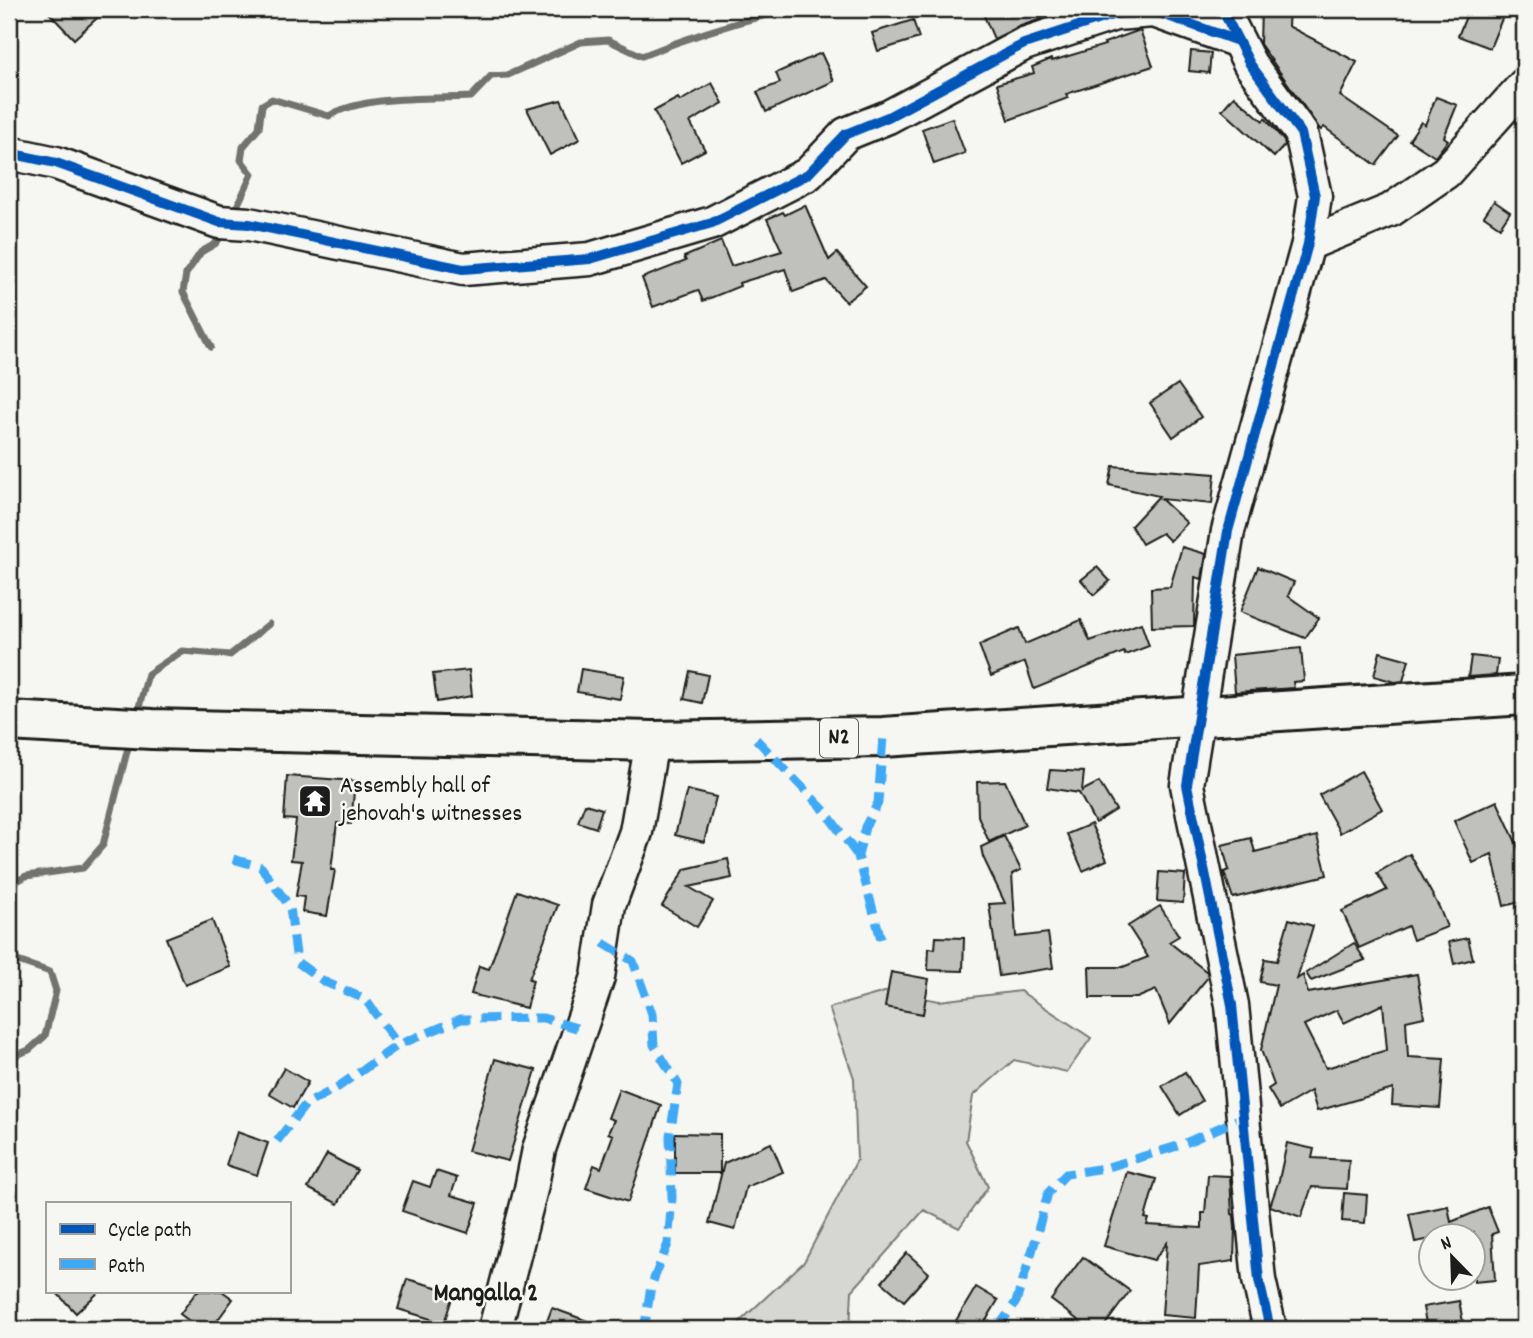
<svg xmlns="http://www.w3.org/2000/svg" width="1533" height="1338" viewBox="0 0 1533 1338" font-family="Dekko,sans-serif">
<rect width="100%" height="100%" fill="#f6f6f2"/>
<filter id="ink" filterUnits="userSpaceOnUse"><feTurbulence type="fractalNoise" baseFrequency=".0143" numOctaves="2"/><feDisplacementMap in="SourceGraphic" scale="14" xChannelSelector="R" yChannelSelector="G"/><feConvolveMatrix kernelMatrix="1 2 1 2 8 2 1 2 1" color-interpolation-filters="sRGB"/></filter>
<g filter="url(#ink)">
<path fill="#d6d6d2" stroke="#797977" stroke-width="2" d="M 888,991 L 939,1001 L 1020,991 L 1091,1038 L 1067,1072 L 1014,1060 L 973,1096 L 966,1141 L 988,1187 L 959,1228 L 924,1210 L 852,1291 L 850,1329 L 735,1329 L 734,1327 L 804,1262 L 857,1160 L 854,1078 L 829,1008 Z"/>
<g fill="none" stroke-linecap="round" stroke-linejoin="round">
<g stroke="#727271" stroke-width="7">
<path d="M 233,215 L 252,174 L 241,160 L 243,147 L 259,128 L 262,105 L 272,99 L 329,116 C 364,95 431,99 471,97 L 491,76 L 508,75 L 581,42 L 608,40 L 642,56 C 691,36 741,20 792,9"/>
<path d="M 211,347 L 183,292 L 186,274 L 201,252 L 215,244 L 226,231"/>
<path d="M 136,718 L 148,674 L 182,651 L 230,655 L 269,624"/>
<path d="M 9,886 L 26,876 L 83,868 L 103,845 L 130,740"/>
<path d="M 9,958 L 50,972 L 56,991 L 45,1036 L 29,1050 L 9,1058"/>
</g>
</g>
<g fill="#c0c0bd" stroke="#1c1c1c" stroke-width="2" fill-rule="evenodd">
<path d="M 45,9 L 107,9 L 74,39 Z"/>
<path d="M 981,9 L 1040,9 L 1044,18 L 1018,27 L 994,39 Z"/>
<path d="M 1261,9 L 1289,9 L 1288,26 L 1357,62 L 1340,96 L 1398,136 L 1376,165 L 1324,127 L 1321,130 L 1319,128 L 1260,44 Z"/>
<path d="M 1469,9 L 1506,9 L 1490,48 L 1458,36 Z"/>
<path d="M 913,20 L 919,38 L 878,51 L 872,33 Z"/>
<path d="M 1140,30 L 1153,66 L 1066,94 L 1068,98 L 1009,120 L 997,84 L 1034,73 L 1032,67 L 1051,59 L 1052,61 L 1105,45 L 1104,43 Z"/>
<path d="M 1191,51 L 1211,53 L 1209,73 L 1189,71 Z"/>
<path d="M 821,53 L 834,81 L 766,112 L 757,92 L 780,83 L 776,73 Z"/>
<path d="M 712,83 L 723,103 L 690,122 L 705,150 L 681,163 L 654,111 L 678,98 L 680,101 Z"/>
<path d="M 1234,96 L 1263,121 L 1265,118 L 1284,141 L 1285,145 L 1274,157 L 1222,110 Z"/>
<path d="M 1436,97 L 1457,105 L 1444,137 L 1448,140 L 1435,157 L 1409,140 L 1421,122 L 1425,125 Z"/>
<path d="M 561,100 L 580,139 L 550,155 L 527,109 Z"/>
<path d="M 952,118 L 965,153 L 934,164 L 922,129 Z"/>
<path d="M 1494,201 L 1510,212 L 1500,227 L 1484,216 Z"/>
<path d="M 805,205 L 829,260 L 837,253 L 866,286 L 846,302 L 826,280 L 793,292 L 785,269 L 739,283 L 740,286 L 703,301 L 698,290 L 653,307 L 642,278 L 686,261 L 684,257 L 721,241 L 731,266 L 782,251 L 767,219 L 783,212 L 785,215 Z"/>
<path d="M 1178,384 L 1201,417 L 1173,437 L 1150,403 Z"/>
<path d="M 1113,466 L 1215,474 L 1212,504 L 1161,499 L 1187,523 L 1170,541 L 1162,533 L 1142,544 L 1131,526 L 1159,496 L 1109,485 Z"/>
<path d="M 1182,547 L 1206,554 L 1202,579 L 1195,577 L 1194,626 L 1152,627 L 1151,588 L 1170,587 Z"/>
<path d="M 1097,567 L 1110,581 L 1094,595 L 1081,580 Z"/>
<path d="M 1258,567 L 1294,582 L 1288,596 L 1319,618 L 1305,638 L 1240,612 Z"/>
<path d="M 1081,620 L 1090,641 L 1141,623 L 1149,646 L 1125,655 L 1124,652 L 1034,689 L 1025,662 L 991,676 L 979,645 L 1019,628 L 1025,644 Z"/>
<path d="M 1301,648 L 1304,681 L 1293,682 L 1294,688 L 1235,692 L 1232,655 Z"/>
<path d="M 1380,652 L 1409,660 L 1403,681 L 1395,682 L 1374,676 Z"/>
<path d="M 1471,656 L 1498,659 L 1496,675 L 1468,677 Z"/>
<path d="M 581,669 L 624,676 L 620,699 L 577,692 Z"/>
<path d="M 469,670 L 472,696 L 437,702 L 433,674 Z"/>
<path d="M 690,671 L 708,675 L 702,703 L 684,699 Z"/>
<path d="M 1050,770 L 1084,772 L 1082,791 L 1099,782 L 1116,810 L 1095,823 L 1079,793 L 1047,788 Z"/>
<path d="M 1361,771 L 1382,809 L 1340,833 L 1319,795 Z"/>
<path d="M 287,776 L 355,781 L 351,824 L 337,823 L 331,870 L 335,870 L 327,916 L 302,912 L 304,897 L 296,896 L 302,861 L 291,860 L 296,820 L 284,819 Z"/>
<path d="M 1005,781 L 1025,825 L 989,842 L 978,816 L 977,782 Z"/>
<path d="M 687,790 L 716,797 L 704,842 L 675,835 Z"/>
<path d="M 1497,801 L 1524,860 L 1524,901 L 1504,906 L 1492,854 L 1473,863 L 1454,821 Z"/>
<path d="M 585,804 L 602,809 L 596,828 L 578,822 Z"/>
<path d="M 1091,824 L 1107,860 L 1083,871 L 1067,834 Z"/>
<path d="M 1004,836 L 1021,870 L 1012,874 L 1016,937 L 1048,933 L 1053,968 L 999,976 L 989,904 L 1005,903 L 983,857 L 981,847 Z"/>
<path d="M 1317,836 L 1327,875 L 1233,898 L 1224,872 L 1229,870 L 1222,845 L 1251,838 L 1255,852 Z"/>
<path d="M 1410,854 L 1439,907 L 1447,927 L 1413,940 L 1408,926 L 1359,948 L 1342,911 L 1387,890 L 1377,873 Z"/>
<path d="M 728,859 L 732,878 L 689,887 L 713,901 L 697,927 L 662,906 L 685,869 Z"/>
<path d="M 1159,872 L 1185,874 L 1183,903 L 1157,901 Z"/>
<path d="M 517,891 L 558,905 L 529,979 L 533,980 L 526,1008 L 471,994 L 479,966 L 489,969 Z"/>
<path d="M 1160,906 L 1179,936 L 1169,942 L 1207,972 L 1208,977 L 1170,1024 L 1156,990 L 1137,998 L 1090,998 L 1089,967 L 1123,967 L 1148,957 L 1128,926 Z"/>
<path d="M 1289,919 L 1313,926 L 1297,979 L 1303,975 L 1308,993 L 1417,974 L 1424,1017 L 1406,1021 L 1408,1057 L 1444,1059 L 1440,1108 L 1392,1105 L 1393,1089 L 1317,1111 L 1311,1091 L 1280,1109 L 1268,1089 L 1274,1085 L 1261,1050 L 1276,985 L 1260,982 L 1265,959 L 1277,961 ZM 1383,1004 L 1387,1050 L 1326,1068 L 1304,1025 L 1337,1010 L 1344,1023 Z"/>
<path d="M 212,920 L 230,967 L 185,985 L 166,938 Z"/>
<path d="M 936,937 L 964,938 L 963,971 L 928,970 L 929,948 L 935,949 Z"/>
<path d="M 1468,938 L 1473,959 L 1454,964 L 1449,942 Z"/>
<path d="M 1354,943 L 1365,960 L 1311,981 L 1306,973 Z"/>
<path d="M 891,972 L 929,979 L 923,1014 L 885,1007 Z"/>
<path d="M 495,1059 L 536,1070 L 508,1161 L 468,1151 Z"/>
<path d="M 284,1068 L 308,1082 L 293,1108 L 269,1094 Z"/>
<path d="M 1185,1072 L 1202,1101 L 1180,1115 L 1162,1086 Z"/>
<path d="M 619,1089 L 661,1105 L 628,1202 L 586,1188 L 594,1165 L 601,1168 L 613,1135 L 608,1133 L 614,1120 L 608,1118 Z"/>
<path d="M 237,1132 L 268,1143 L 257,1175 L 226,1165 Z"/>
<path d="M 675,1133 L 720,1134 L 720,1173 L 675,1173 Z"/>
<path d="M 771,1143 L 783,1172 L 746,1187 L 735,1230 L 709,1223 L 724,1163 Z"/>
<path d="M 1287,1143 L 1314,1149 L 1312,1158 L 1349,1160 L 1347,1189 L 1312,1187 L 1301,1217 L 1270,1206 L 1279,1180 Z"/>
<path d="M 327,1154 L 357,1170 L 338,1204 L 308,1188 Z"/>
<path d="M 436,1171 L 457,1178 L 451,1195 L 478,1203 L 468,1233 L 402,1211 L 413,1181 L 430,1187 Z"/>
<path d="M 1127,1172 L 1156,1179 L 1145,1218 L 1149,1219 L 1147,1225 L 1202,1228 L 1202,1213 L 1205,1213 L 1208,1175 L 1230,1176 L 1232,1214 L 1234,1215 L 1235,1228 L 1234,1261 L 1199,1266 L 1196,1318 L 1162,1315 L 1167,1243 L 1154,1260 L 1104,1246 Z"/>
<path d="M 1344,1193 L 1367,1195 L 1365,1223 L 1342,1221 Z"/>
<path d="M 1448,1206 L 1451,1222 L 1488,1207 L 1498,1232 L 1492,1234 L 1495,1280 L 1474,1282 L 1474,1232 L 1446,1236 L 1432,1236 L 1432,1239 L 1415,1242 L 1409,1214 Z"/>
<path d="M 907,1253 L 929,1273 L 904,1301 L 882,1282 Z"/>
<path d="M 1083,1257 L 1130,1291 L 1102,1329 L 1090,1329 L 1051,1300 Z"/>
<path d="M 407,1279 L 454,1292 L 444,1323 L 398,1309 Z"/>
<path d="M 976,1287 L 998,1300 L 981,1329 L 951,1329 Z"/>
<path d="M 55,1291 L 100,1291 L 76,1313 Z"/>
<path d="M 197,1291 L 222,1291 L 233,1299 L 211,1329 L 200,1329 L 180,1314 Z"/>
<path d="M 1459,1301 L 1464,1327 L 1427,1329 L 1423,1307 Z"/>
<path d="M 552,1308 L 604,1327 L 604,1329 L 544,1329 Z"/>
</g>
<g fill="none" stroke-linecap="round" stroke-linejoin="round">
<g stroke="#1c1c1c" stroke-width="37">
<g id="minor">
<path d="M 1222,9 L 1250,64 L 1301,133 L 1315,196 L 1308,244 L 1228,531 L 1187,785 L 1232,1005 L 1259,1280 L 1270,1329"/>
<path d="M 9,153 L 56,163 L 219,222 L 249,224 L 463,269 L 590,259 L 712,223 L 808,174 L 846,134 L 888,117 L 1024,44 L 1115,14 L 1154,11 L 1238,41"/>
<path d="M 1308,244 L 1391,210 L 1446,172 L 1524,85"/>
<path d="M 495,1329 L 531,1189 L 539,1149 L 598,977 L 609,905 L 636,832 L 652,741"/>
</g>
</g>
<g stroke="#1c1c1c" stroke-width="44">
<path id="highway" d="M 9,721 L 152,729 L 652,741 L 883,737 L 1524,695"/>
</g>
<use href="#minor" stroke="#f6f6f2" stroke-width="32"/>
<use href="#highway" stroke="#f6f6f2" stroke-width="38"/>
<g stroke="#3fa9f5" stroke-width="9" stroke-dasharray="18 9" stroke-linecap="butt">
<path d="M 756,739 L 824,810 L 858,856"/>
<path d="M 233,859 L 261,867 L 290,907 L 297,962 L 325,982 L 365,999 L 398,1045"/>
<path d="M 881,939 L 858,856 L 865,827 L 878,803 L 883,737"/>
<path d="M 603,943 L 633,961 L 652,1014 L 654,1045 L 678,1084 L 670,1136 L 672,1198 L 668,1244 L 651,1286 L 645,1324"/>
<path d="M 277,1141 L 305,1105 L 338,1087 L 398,1045 L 461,1019 L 543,1018 L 580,1029"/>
<path d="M 997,1329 L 1016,1302 L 1034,1245 L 1048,1193 L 1066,1174 L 1105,1168 L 1181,1145 L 1243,1117"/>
</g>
<g stroke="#f6f6f2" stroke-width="15">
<g id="cycleway">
<path d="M 1222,9 L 1250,64 L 1301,133 L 1315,196 L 1308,244 L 1228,531 L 1187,785 L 1232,1005 L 1259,1280 L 1270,1329"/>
<path d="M 9,153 L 56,163 L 219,222 L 249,224 L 463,269 L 590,259 L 712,223 L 808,174 L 846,134 L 888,117 L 1024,44 L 1115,14 L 1154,11 L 1238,41"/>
</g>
</g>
<use href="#cycleway" stroke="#0057b8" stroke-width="10"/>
</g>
</g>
<defs>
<g id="temple-square" transform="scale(1.75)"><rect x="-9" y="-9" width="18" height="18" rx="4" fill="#1c1c1c" stroke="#f6f6f2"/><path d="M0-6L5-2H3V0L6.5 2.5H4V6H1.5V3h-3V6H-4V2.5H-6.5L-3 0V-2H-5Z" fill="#fff"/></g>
</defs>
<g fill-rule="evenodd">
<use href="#temple-square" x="315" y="801"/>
</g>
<g text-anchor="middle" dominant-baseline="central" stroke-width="5" stroke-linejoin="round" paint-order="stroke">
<rect fill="#f6f6f2" stroke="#5d5d5c" stroke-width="2" x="820" y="718.5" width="38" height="39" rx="5"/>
<g font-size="23" font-weight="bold" fill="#1c1c1c">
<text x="839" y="738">N2</text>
</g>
<g font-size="24" fill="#1c1c1c" stroke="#f6f6f2" text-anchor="start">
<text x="340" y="787">Assembly hall of<tspan x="340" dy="28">jehovah's witnesses</tspan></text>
</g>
<g font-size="26" font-weight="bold" fill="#1c1c1c" stroke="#f6f6f2">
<text x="486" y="1294">Mangalla 2</text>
</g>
</g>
<rect width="1533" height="1338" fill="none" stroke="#f6f6f2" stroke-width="35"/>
<rect x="18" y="18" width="1498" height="1303" fill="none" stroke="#1c1c1c" stroke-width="2.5" filter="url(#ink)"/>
<rect x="46" y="1202" width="245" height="91" fill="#f6f6f2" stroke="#9f9f9c" stroke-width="2"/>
<rect x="60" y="1224" width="35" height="10" fill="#0057b8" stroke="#9f9f9c" stroke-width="2"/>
<text x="108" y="1236" font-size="21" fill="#1c1c1c">Cycle path</text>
<rect x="60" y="1259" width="35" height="10" fill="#3fa9f5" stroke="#9f9f9c" stroke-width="2"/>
<text x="108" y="1272" font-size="21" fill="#1c1c1c">Path</text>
<g transform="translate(1452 1257) rotate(337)"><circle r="33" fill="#f6f6f2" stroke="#9f9f9c" stroke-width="2"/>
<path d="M0-5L12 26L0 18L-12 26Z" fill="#1c1c1c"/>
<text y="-10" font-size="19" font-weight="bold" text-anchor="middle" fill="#1c1c1c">N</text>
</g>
</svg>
